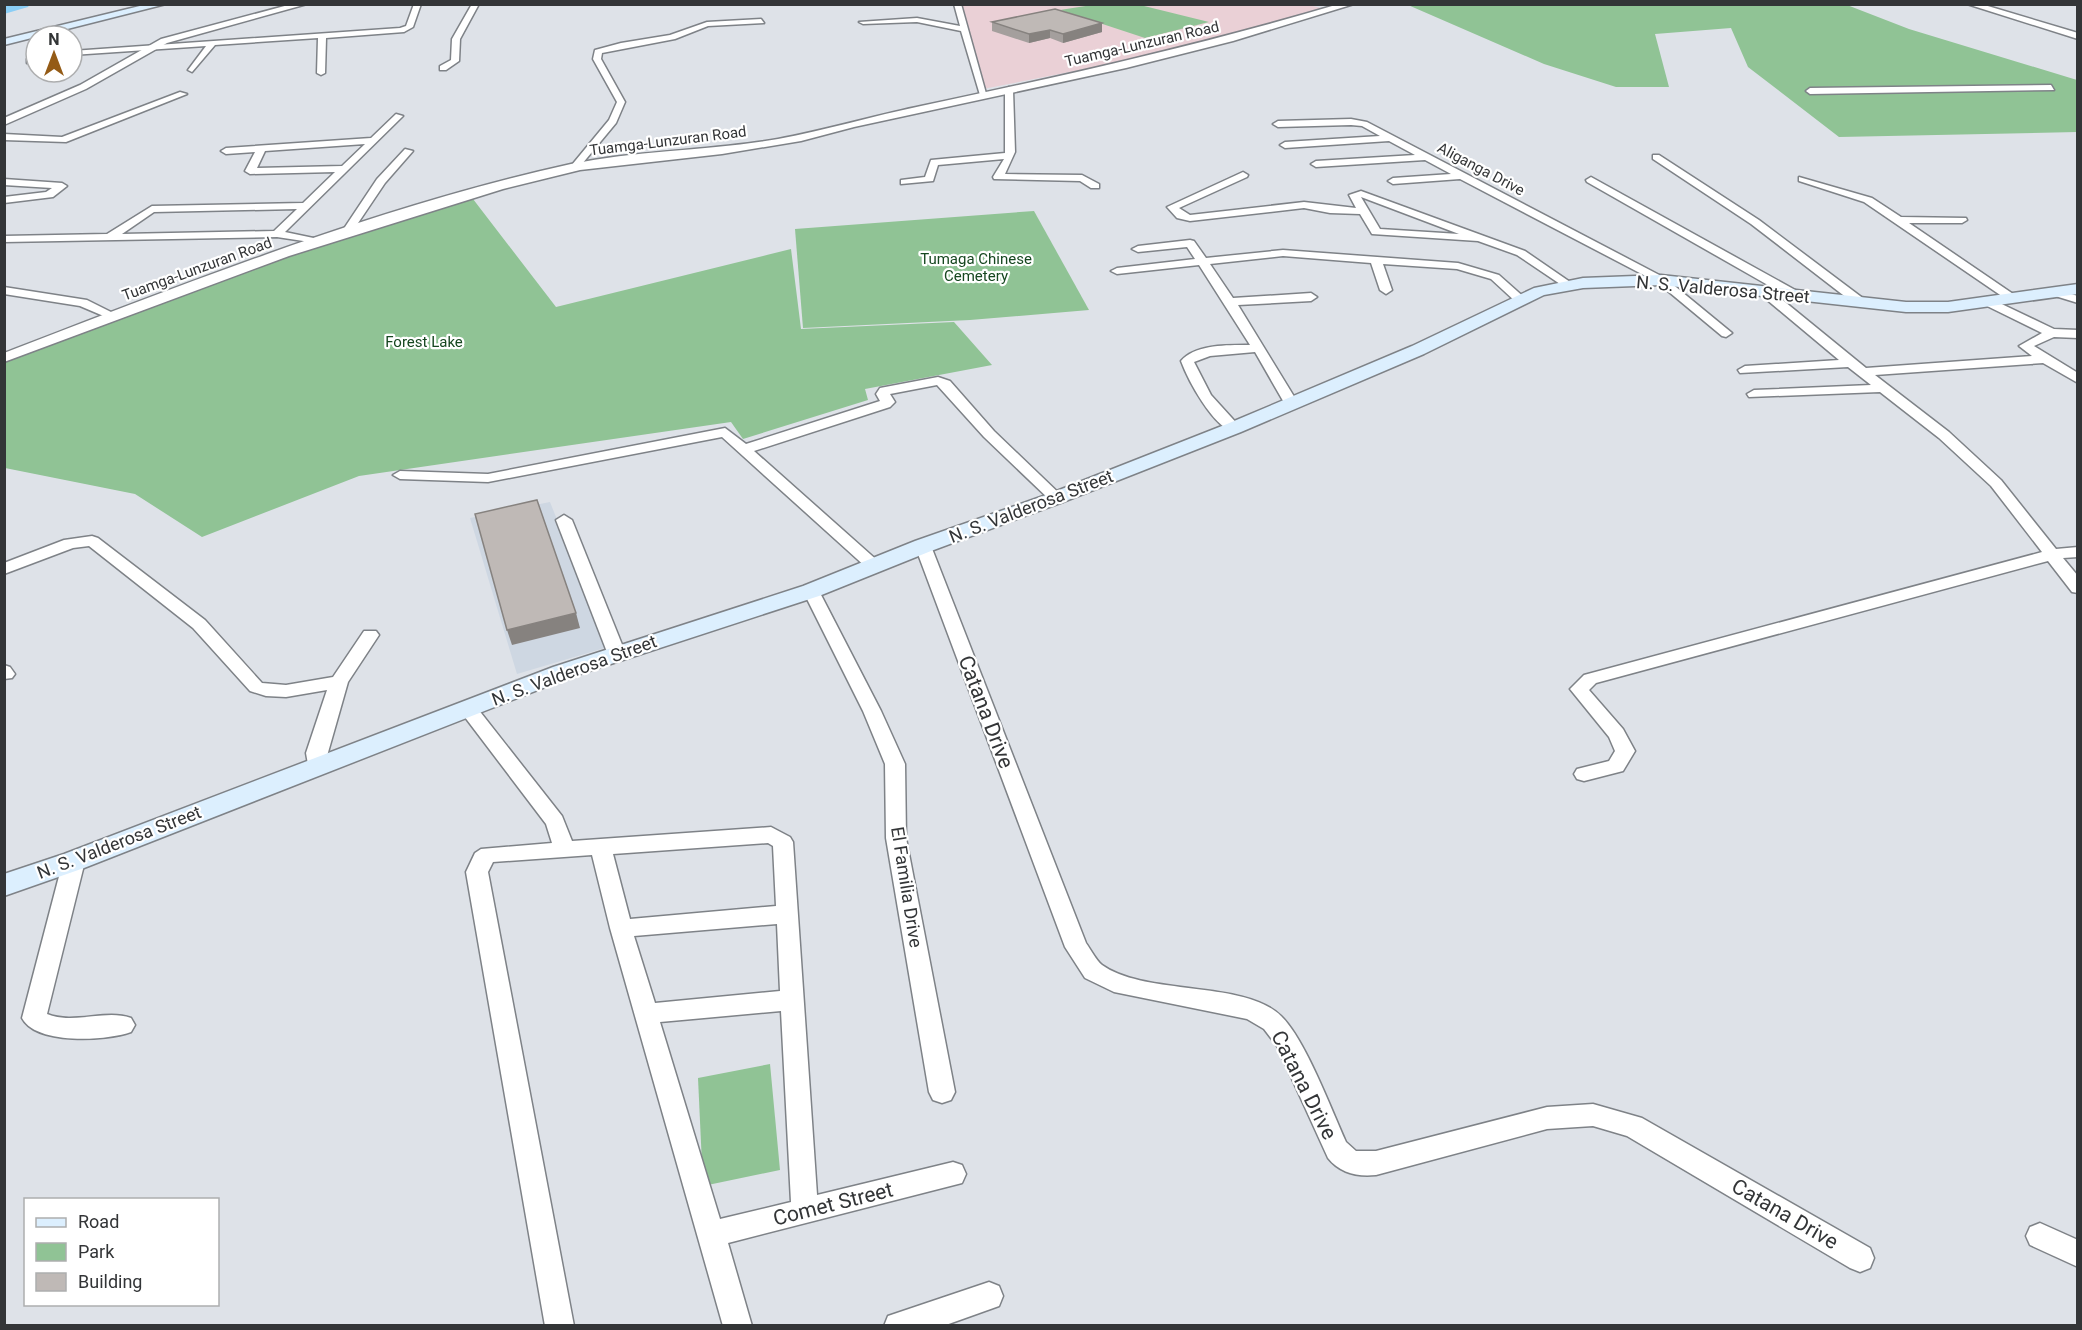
<svg xmlns="http://www.w3.org/2000/svg" width="2082" height="1330" viewBox="0 0 2082 1330" font-family="Roboto,sans-serif">
<rect width="100%" height="100%" fill="#dee2e8"/>
<path fill="#ced7e2" d="M 550,502 L 608,647 L 517,674 L 470,518 Z"/>
<path fill="#ead0d6" d="M 1304,4 L 1326,9 L 1121,62 L 983,89 L 954,5 Z"/>
<g fill="#90c395">
<path d="M 1092,5 L 1140,5 L 1209,22 L 1145,38 L 1060,10 Z"/>
<path d="M 1408,5 L 1847,5 L 1909,29 L 2077,80 L 2077,132 L 1839,137 L 1748,67 L 1731,28 L 1655,34 L 1669,87 L 1616,87 L 1544,64 Z"/>
<path d="M 473,199 L 556,307 L 791,249 L 801,329 L 954,322 L 992,365 L 865,389 L 868,400 L 743,439 L 731,422 L 359,476 L 202,537 L 135,494 L 5,468 L 5,361 L 311,247 Z"/>
<path d="M 1034,211 L 1089,310 L 970,320 L 803,328 L 795,229 Z"/>
<path d="M 770,1064 L 780,1170 L 703,1186 L 698,1078 Z"/>
</g>
<g fill="none" stroke-linecap="round" stroke-linejoin="round">
<path fill="#8acef6" fill-rule="evenodd" d="M 30,4 L 28,7 L 4,14 L 4,5 Z"/>
<g stroke="#7e8287" stroke-width="3">
<g id="minor">
<path d="M 414,4 L 421,4 L 413,27 L 404,32 L 326,38 L 325,73 L 321,75 L 317,73 L 318,38 L 215,45 L 192,72 L 188,70 L 206,46 L 72,55 L 72,51 L 400,28 L 406,26 Z"/>
<path d="M 472,4 L 479,4 L 460,39 L 459,61 L 446,70 L 440,70 L 440,66 L 451,60 L 452,39 Z"/>
<path d="M 954,4 L 961,4 L 987,97 L 980,95 L 961,31 L 917,22 L 863,24 L 859,22 L 917,18 L 960,26 Z"/>
<path d="M 761,19 L 764,23 L 708,26 L 675,39 L 602,53 L 601,59 L 625,102 L 616,123 L 577,170 L 571,170 L 571,166 L 609,120 L 617,102 L 593,59 L 595,50 L 621,43 L 670,35 L 707,22 Z"/>
<path d="M 36,55 L 36,61 L 27,63 L 27,59 Z"/>
<path d="M 2051,85 L 2054,90 L 1810,94 L 1806,91 L 1810,88 Z"/>
<path d="M 1009,87 L 1013,90 L 1015,152 L 1005,174 L 1082,175 L 1099,184 L 1099,188 L 1091,188 L 1080,181 L 994,179 L 993,177 L 1004,159 L 938,165 L 933,181 L 901,184 L 901,180 L 925,177 L 931,160 L 1005,153 L 1005,90 Z"/>
<path d="M 180,92 L 187,94 L 66,142 L 4,140 L 4,134 L 62,137 Z"/>
<path d="M 396,114 L 403,116 L 285,232 L 323,240 L 323,244 L 277,237 L 4,242 L 4,236 L 107,234 L 152,206 L 303,203 L 335,172 L 250,174 L 245,171 L 255,152 L 226,154 L 221,151 L 226,148 L 371,138 ZM 365,144 L 342,166 L 257,168 L 265,151 ZM 297,209 L 274,231 L 122,234 L 154,212 Z"/>
<path d="M 1351,119 L 1367,122 L 1665,278 L 1732,333 L 1726,337 L 1722,336 L 1657,282 L 1460,179 L 1393,184 L 1388,181 L 1393,178 L 1451,174 L 1425,160 L 1316,167 L 1311,164 L 1316,161 L 1415,155 L 1389,141 L 1285,148 L 1280,145 L 1285,142 L 1380,136 L 1362,126 L 1351,125 L 1278,127 L 1273,124 L 1278,121 Z"/>
<path d="M 405,149 L 413,151 L 385,183 L 350,235 L 342,235 L 341,233 L 377,179 Z"/>
<path d="M 1653,155 L 1659,155 L 1759,220 L 1864,299 L 1864,305 L 1856,305 L 1751,224 L 1653,159 Z"/>
<path d="M 1243,172 L 1248,175 L 1247,177 L 1179,208 L 1190,215 L 1304,202 L 1356,208 L 1349,195 L 1361,191 L 1525,251 L 1573,284 L 1563,286 L 1517,255 L 1478,241 L 1372,234 L 1360,214 L 1330,213 L 1304,208 L 1190,221 L 1177,218 L 1167,207 ZM 1361,197 L 1459,234 L 1380,229 Z"/>
<path d="M 1591,177 L 1797,291 L 1799,294 L 1789,297 L 1587,182 L 1586,180 Z"/>
<path d="M 1799,177 L 1872,198 L 1901,217 L 1966,218 L 1967,220 L 1962,223 L 1909,223 L 2019,298 L 2009,301 L 1864,202 L 1799,181 Z"/>
<path d="M 4,179 L 62,183 L 67,186 L 53,197 L 4,203 L 4,197 L 46,192 L 52,188 L 4,185 Z"/>
<path d="M 1190,240 L 1194,241 L 1206,258 L 1283,250 L 1458,263 L 1499,275 L 1526,299 L 1516,302 L 1491,279 L 1457,269 L 1383,264 L 1392,290 L 1386,294 L 1380,290 L 1371,263 L 1283,256 L 1210,264 L 1233,298 L 1311,293 L 1317,297 L 1311,301 L 1238,305 L 1298,403 L 1296,406 L 1286,406 L 1255,352 L 1210,356 L 1194,362 L 1211,395 L 1241,428 L 1234,432 C 1213,427 1188,380 1181,361 C 1195,344 1229,345 1250,345 L 1199,265 L 1117,274 L 1111,271 L 1117,268 L 1195,259 L 1187,247 L 1138,252 L 1132,249 L 1138,246 Z"/>
<path d="M 4,287 L 87,300 L 119,316 L 113,320 L 80,306 L 4,294 Z"/>
<path d="M 1760,288 L 1768,288 L 1866,368 L 2032,356 L 2019,346 L 2042,333 L 1983,304 L 1981,301 L 1987,297 L 2054,329 L 2078,330 L 2078,338 L 2054,337 L 2034,346 L 2078,373 L 2078,383 L 2043,363 L 1875,375 L 1949,432 L 2001,480 L 2056,549 L 2078,547 L 2078,557 L 2063,558 L 2078,576 L 2078,593 L 2072,592 L 2048,561 L 1596,683 L 1589,690 L 1623,729 L 1635,751 L 1623,771 L 1584,781 L 1577,779 L 1574,774 L 1577,769 L 1609,761 L 1615,751 L 1609,737 L 1570,689 L 1584,675 L 2042,552 L 1991,486 L 1939,438 L 1880,392 L 1749,397 L 1747,394 L 1754,390 L 1871,385 L 1848,367 L 1740,373 L 1738,370 L 1745,366 L 1839,360 L 1760,294 Z"/>
<path d="M 2052,289 L 2078,296 L 2078,303 L 2052,295 Z"/>
<path d="M 938,377 L 950,381 L 994,431 L 1064,498 L 1056,503 L 1051,501 L 984,437 L 937,385 L 890,394 L 895,402 L 890,407 L 754,451 L 879,562 L 881,565 L 879,568 L 867,568 L 722,437 L 488,482 L 400,479 L 393,475 L 400,471 L 488,474 L 725,428 L 746,444 L 880,401 L 876,394 L 880,388 Z"/>
<path d="M 564,515 L 572,520 L 625,652 L 622,656 L 616,658 L 607,652 L 556,520 Z"/>
<path d="M 92,536 L 98,538 L 205,620 L 262,683 L 286,685 L 333,677 L 364,631 L 376,631 L 379,635 L 348,682 L 323,770 L 309,770 L 306,753 L 327,690 L 286,697 L 266,696 L 250,691 L 193,628 L 89,546 L 73,548 L 4,574 L 4,563 L 64,540 Z"/>
<path d="M 923,541 L 931,546 L 1086,943 C 1091,950 1096,960 1102,965 C 1145,996 1245,980 1281,1016 C 1305,1039 1331,1109 1346,1142 L 1356,1151 L 1376,1151 L 1547,1107 L 1593,1104 L 1642,1118 L 1870,1248 L 1874,1258 L 1870,1268 L 1860,1272 L 1850,1268 L 1627,1136 L 1593,1126 L 1547,1129 L 1376,1175 C 1357,1177 1340,1173 1328,1158 L 1277,1046 L 1264,1029 L 1247,1019 L 1114,992 L 1085,978 L 1065,947 L 915,546 Z"/>
<path d="M 811,586 L 819,591 L 881,711 L 905,764 L 906,838 L 955,1092 L 951,1100 L 942,1103 L 933,1100 L 929,1092 L 886,838 L 885,764 L 863,711 L 803,591 Z"/>
<path d="M 4,665 L 10,667 L 15,674 L 12,678 L 4,679 Z"/>
<path d="M 467,702 L 474,704 L 562,816 L 572,841 L 771,827 L 790,837 L 793,842 L 817,1195 L 953,1162 L 962,1165 L 966,1174 L 962,1183 L 728,1243 L 752,1326 L 723,1326 L 610,928 L 592,855 L 493,862 L 488,872 L 574,1326 L 545,1326 L 466,872 L 475,853 L 481,849 L 552,843 L 546,824 L 458,708 L 460,704 ZM 768,843 L 773,846 L 776,906 L 630,919 L 613,854 ZM 777,924 L 780,991 L 655,1003 L 634,936 ZM 781,1011 L 791,1202 L 720,1219 L 660,1022 Z"/>
<path d="M 74,853 L 82,855 L 85,861 L 47,1014 C 74,1025 105,1009 131,1018 L 135,1025 L 131,1032 C 106,1041 36,1045 22,1018 L 63,861 L 66,855 Z"/>
<path d="M 2040,1223 L 2078,1240 L 2078,1267 L 2030,1245 L 2026,1236 L 2030,1227 Z"/>
<path d="M 989,1282 L 999,1286 L 1003,1296 L 999,1306 L 943,1326 L 884,1326 L 888,1316 Z"/>
</g>
</g>
<g stroke="#7e8287" stroke-width="3">
<g id="tertiary">
<path d="M 292,4 L 307,4 L 167,43 L 86,89 L 4,125 L 4,118 L 80,85 L 161,39 Z"/>
<path d="M 1339,4 L 1354,4 L 1233,41 L 1126,68 L 854,127 L 801,141 L 722,154 L 580,170 L 503,189 L 289,256 L 4,362 L 4,353 C 190,282 377,207 571,164 C 639,150 710,151 778,139 C 826,130 873,116 921,106 C 1062,76 1201,45 1339,4 Z"/>
<path d="M 1967,4 L 1981,4 L 2078,33 L 2078,39 Z"/>
</g>
</g>
<g stroke="#7e8287" stroke-width="3">
<g id="secondary">
<path d="M 148,4 L 166,4 L 4,45 L 4,39 Z"/>
<path d="M 1661,275 L 1906,302 L 1948,302 L 2078,284 L 2078,294 L 1948,312 L 1906,312 L 1661,285 L 1583,288 L 1544,295 L 1424,354 L 1241,432 L 1063,502 L 931,551 L 819,596 L 571,677 L 84,868 L 4,896 L 4,874 L 64,854 L 553,667 L 803,586 L 915,541 L 1049,494 L 1227,424 L 1412,346 L 1534,288 L 1583,278 Z"/>
</g>
</g>
<use href="#minor" fill="#fff" fill-rule="evenodd"/>
<use href="#tertiary" fill="#fff" fill-rule="evenodd"/>
<use href="#secondary" fill="#dceffe" fill-rule="evenodd"/>
</g>
<path fill="#a49f9d" d="M 992,22 L 1102,23 L 1102,32 L 1063,43 L 1050,38 L 1029,43 L 992,31 Z"/>
<g fill="#86827f">
<path d="M 1102,23 L 1102,32 L 1063,43 L 1063,34 Z"/>
<path d="M 1050,30 L 1050,38 L 1029,43 L 1029,34 Z"/>
<path d="M 576,613 L 580,628 L 512,645 L 507,630 Z"/>
</g>
<g fill="#bfb9b6" stroke="#86827f" stroke-width="1.5">
<path d="M 1055,9 L 1102,23 L 1063,34 L 1050,30 L 1029,34 L 992,22 Z"/>
<path d="M 537,500 L 576,613 L 507,630 L 475,514 Z"/>
</g>
<g text-anchor="middle" dominant-baseline="central" stroke-width="4.5" stroke-linejoin="round" paint-order="stroke">
<g font-size="15" fill="#333537" stroke="#fff">
<text transform="translate(1142 44) rotate(-13)">Tuamga-Lunzuran Road</text>
<text transform="translate(668 141) rotate(-7)">Tuamga-Lunzuran Road</text>
<text transform="translate(1481 169) rotate(28)">Aliganga Drive</text>
<text transform="translate(197 269) rotate(-20)">Tuamga-Lunzuran Road</text>
</g>
<g font-size="15" fill="#164720" stroke="#fff">
<text x="976" y="259">Tumaga Chinese<tspan x="976" dy="17">Cemetery</tspan></text>
<text x="424" y="342">Forest Lake</text>
</g>
<g font-size="18" fill="#333537" stroke="#fff">
<text transform="translate(1723 289) rotate(5)">N. S. Valderosa Street</text>
<text transform="translate(1031 506) rotate(-21)">N. S. Valderosa Street</text>
<text transform="translate(574 670) rotate(-20)">N. S. Valderosa Street</text>
<text transform="translate(119 842) rotate(-21)">N. S. Valderosa Street</text>
<text transform="translate(907 887) rotate(81)">El Familia Drive</text>
</g>
<g font-size="21" fill="#333537" stroke="#fff">
<text transform="translate(986 712) rotate(69)">Catana Drive</text>
<text transform="translate(1304 1085) rotate(63)">Catana Drive</text>
<text transform="translate(833 1204) rotate(-14)">Comet Street</text>
<text transform="translate(1785 1214) rotate(30)">Catana Drive</text>
</g>
</g>
<rect width="2082" height="1330" fill="none" stroke="#333537" stroke-width="12"/>
<rect x="24" y="1198" width="195" height="108" fill="#ffffff" stroke="#adaeaf" stroke-width="1.5"/>
<rect x="36" y="1218" width="30" height="9" fill="#dceffe" stroke="#adaeaf" stroke-width="1.5"/>
<text x="78" y="1228" font-size="18" fill="#333537">Road</text>
<rect x="36" y="1243" width="30" height="18" fill="#90c395" stroke="#adaeaf" stroke-width="1.5"/>
<text x="78" y="1258" font-size="18" fill="#333537">Park</text>
<rect x="36" y="1273" width="30" height="18" fill="#bfb9b6" stroke="#adaeaf" stroke-width="1.5"/>
<text x="78" y="1288" font-size="18" fill="#333537">Building</text>
<g transform="translate(54 54)"><circle r="28" fill="#ffffff" stroke="#adaeaf" stroke-width="1.5"/>
<path d="M0-4.5L10 22L0 15L-10 22Z" fill="#945b16"/>
<text y="-9" font-size="16" font-weight="bold" text-anchor="middle" fill="#333537">N</text>
</g>
</svg>
